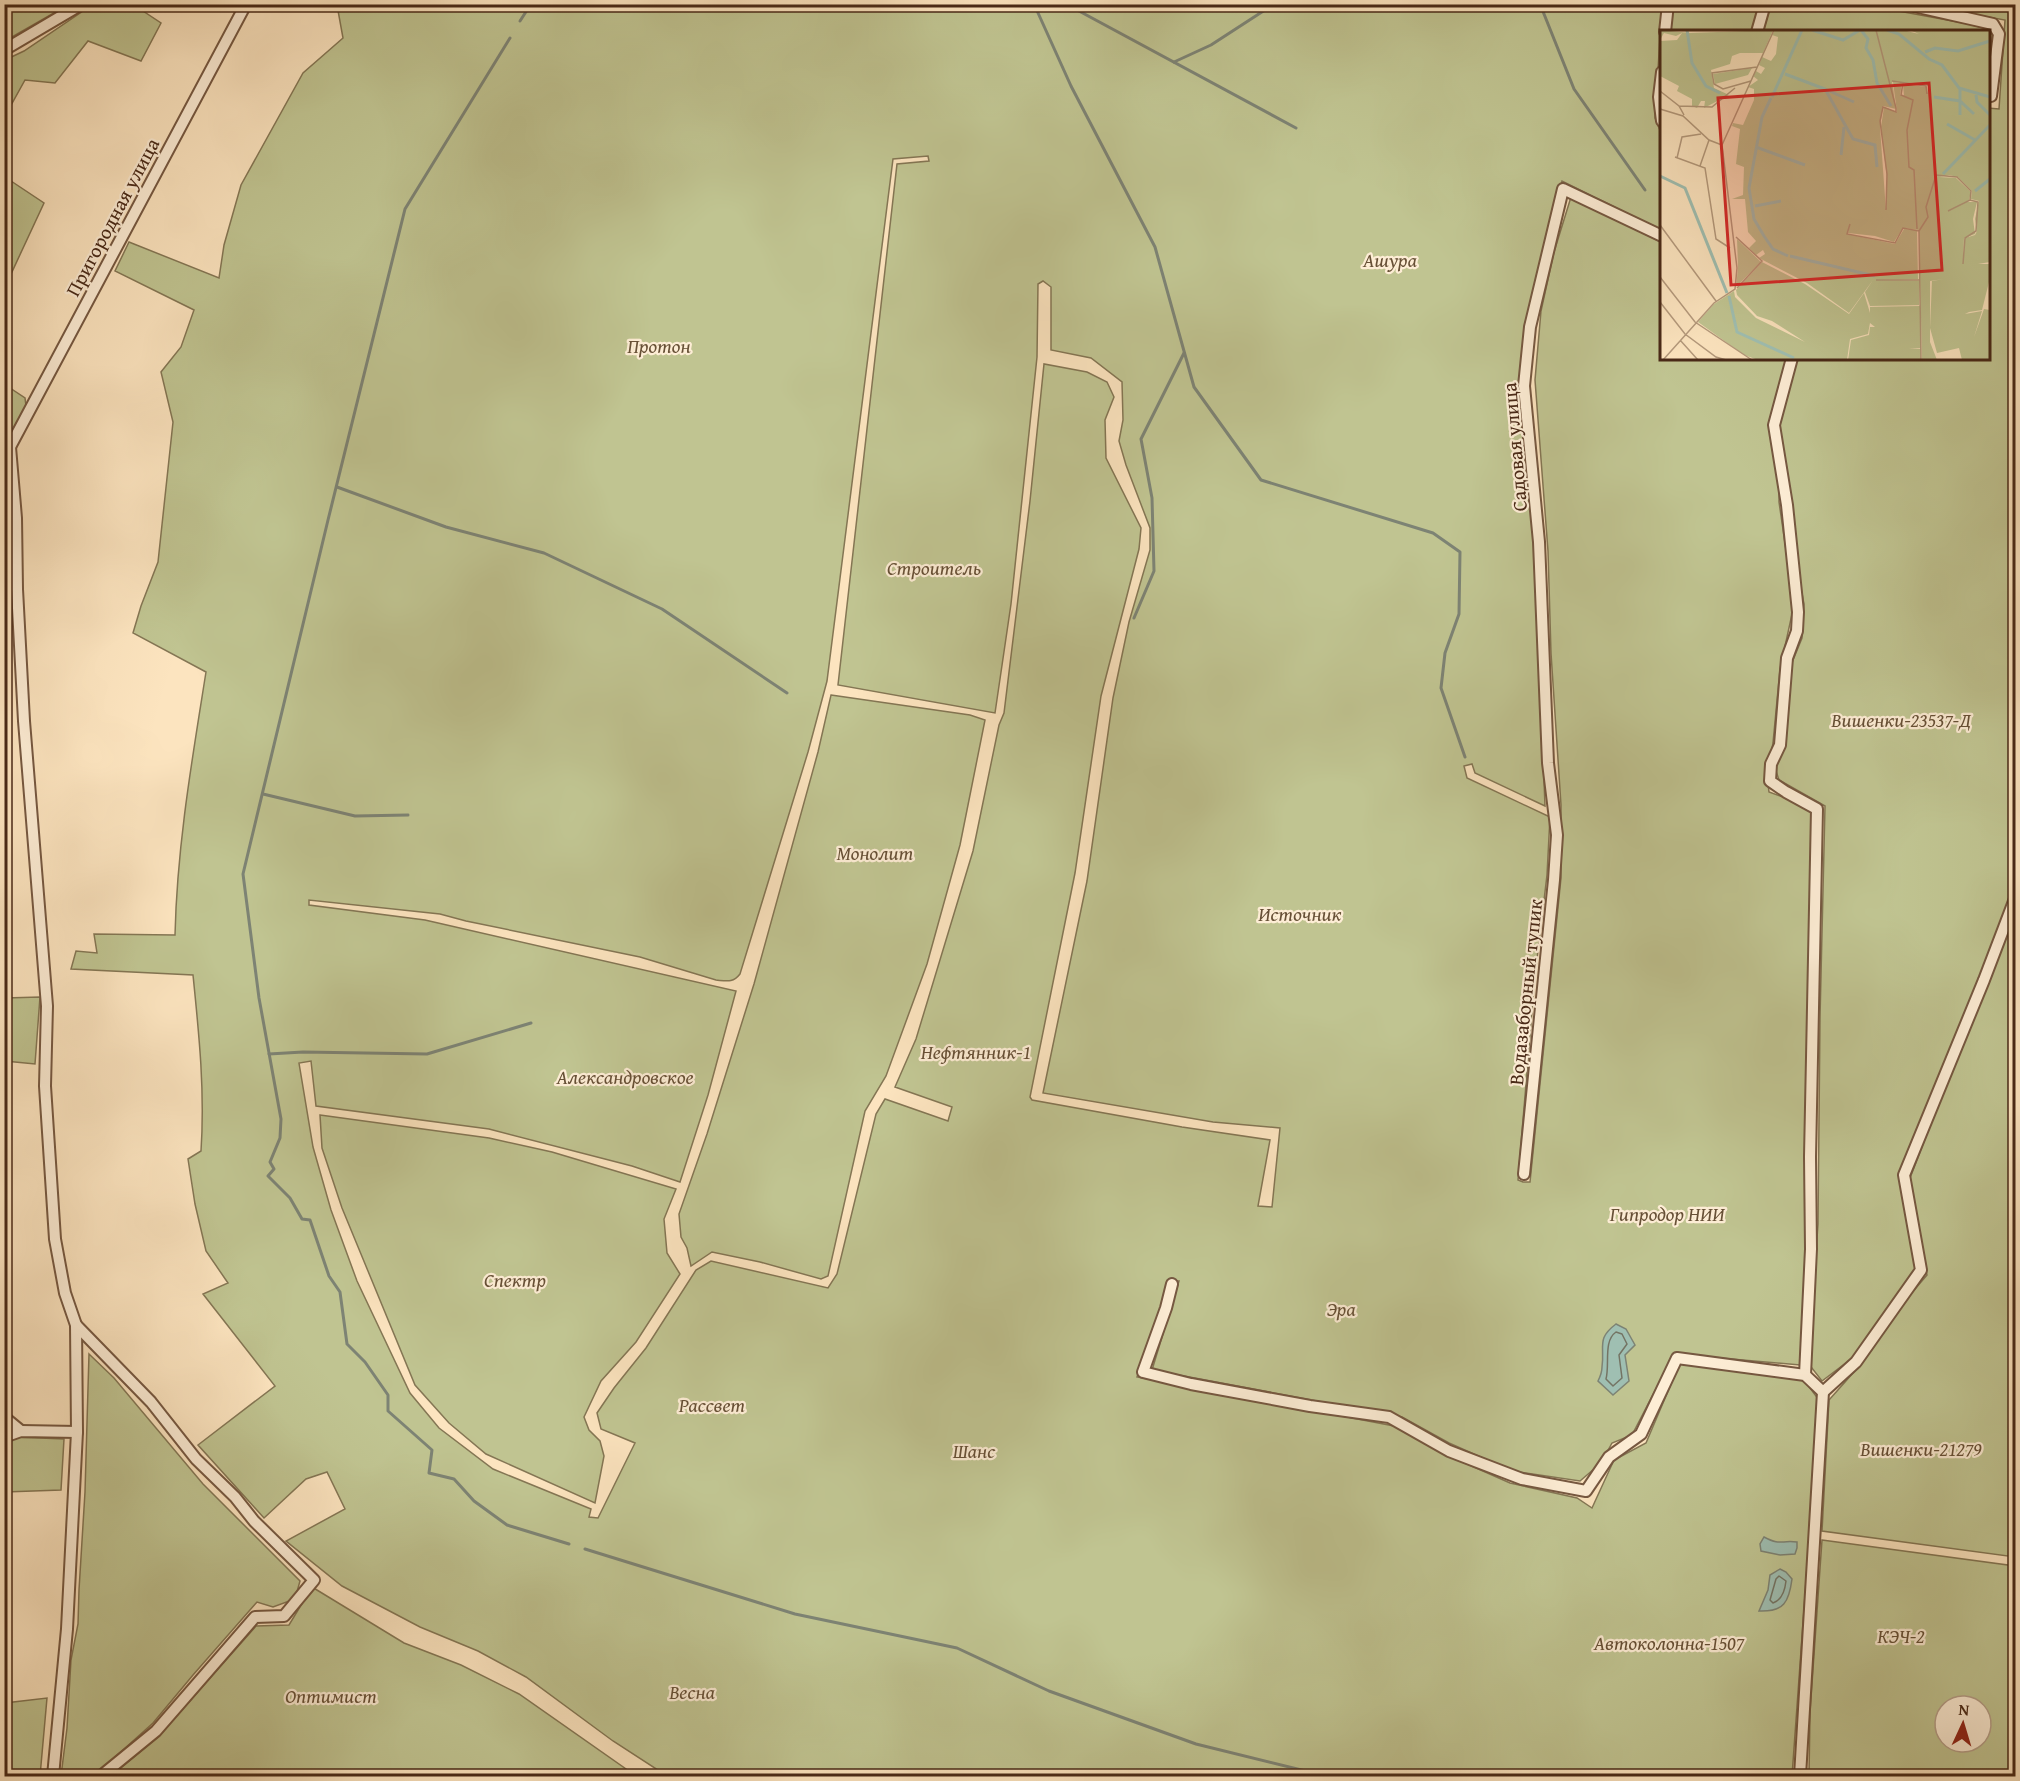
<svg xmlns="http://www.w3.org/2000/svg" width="2020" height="1781" viewBox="0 0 2020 1781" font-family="'Gentium Book Plus',serif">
<rect width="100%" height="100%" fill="#fce4bf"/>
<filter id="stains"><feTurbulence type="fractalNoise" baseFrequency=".00333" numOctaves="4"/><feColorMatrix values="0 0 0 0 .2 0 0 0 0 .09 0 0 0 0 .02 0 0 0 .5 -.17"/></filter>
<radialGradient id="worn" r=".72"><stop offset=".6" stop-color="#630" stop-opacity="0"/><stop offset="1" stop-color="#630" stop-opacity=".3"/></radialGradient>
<g fill="#c0c491" stroke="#847654" stroke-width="1.5" fill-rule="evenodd">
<path d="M 5,4 L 68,4 L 68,5 L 5,41 Z"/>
<path d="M 1771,4 L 1866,5 L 1969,24 L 1993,31 L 1989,80 L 1988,32 L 1763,32 Z"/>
<path d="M 92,5 L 138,5 L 137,7 L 161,23 L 141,61 L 88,41 L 55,83 L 25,80 L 5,116 L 5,60 L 24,51 Z"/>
<path d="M 337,5 L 1662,5 L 1655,118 L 1661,133 L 1661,230 L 1562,181 L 1530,315 L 1522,384 L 1534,520 L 1545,806 L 1475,773 L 1472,764 L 1464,766 L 1467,778 L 1550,817 L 1547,875 L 1535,976 L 1518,1180 L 1523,1182 L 1530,1182 L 1561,878 L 1561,805 L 1551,653 L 1548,551 L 1535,380 L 1541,311 L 1554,252 L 1571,197 L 1661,242 L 1662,358 L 1787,359 L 1769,422 L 1779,474 L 1779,502 L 1794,605 L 1780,669 L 1773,743 L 1767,776 L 1769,792 L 1808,806 L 1812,812 L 1806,1240 L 1800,1365 L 1674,1354 L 1632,1435 L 1612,1443 L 1601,1463 L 1580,1481 L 1512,1471 L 1449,1443 L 1402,1417 L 1152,1370 L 1179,1281 L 1171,1281 L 1137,1377 L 1394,1426 L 1440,1452 L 1510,1483 L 1577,1498 L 1592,1508 L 1614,1460 L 1646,1443 L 1680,1363 L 1804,1380 L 1819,1400 L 1792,1776 L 667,1776 L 613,1741 L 526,1677 L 478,1651 L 420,1627 L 342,1586 L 286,1541 L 345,1509 L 327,1472 L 306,1479 L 264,1518 L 198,1445 L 275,1386 L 203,1294 L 228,1283 L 206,1251 L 195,1204 L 188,1159 L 201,1151 C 205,1091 199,1034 193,975 L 71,969 L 76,951 L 97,953 L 94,934 L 175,935 C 177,846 192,760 206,672 L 133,633 L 141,606 L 158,562 L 173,422 L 161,372 L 181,347 L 194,310 L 115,271 L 129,242 L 219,278 L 224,245 L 241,185 L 303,73 L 343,38 ZM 928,156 L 929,161 L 897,164 L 838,685 L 995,713 L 1011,604 L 1037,357 L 1038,284 L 1043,281 L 1051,287 L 1051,350 L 1091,358 L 1122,382 L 1123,420 L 1119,441 L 1126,465 L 1150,528 L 1150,550 L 1129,622 L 1113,698 L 1087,881 L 1043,1093 L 1213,1122 L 1280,1128 L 1272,1207 L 1258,1206 L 1270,1140 L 1182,1127 L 1032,1100 L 1030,1097 L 1075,873 L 1101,696 L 1139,549 L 1141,528 L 1106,458 L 1105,420 L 1114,397 L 1107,382 L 1087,372 L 1044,364 L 1030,501 L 1004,713 L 999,725 L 973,851 L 916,1039 L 895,1087 L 952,1107 L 948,1121 L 885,1099 L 876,1114 L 837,1274 L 828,1288 L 711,1261 L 696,1270 L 646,1348 L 614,1388 L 597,1413 L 601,1429 L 635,1443 L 598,1518 L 589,1517 L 591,1509 L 493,1469 L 439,1428 L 410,1393 L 357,1281 L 331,1210 L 313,1147 L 299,1063 L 311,1061 L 316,1106 L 489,1129 L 632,1166 L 680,1182 L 708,1095 L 736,991 L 425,920 L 309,905 L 309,900 L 440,914 L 466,921 L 640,957 L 716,980 C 727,981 733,983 740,974 L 808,752 L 827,681 L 893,159 Z"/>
<path d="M 1672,5 L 1759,5 L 1753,31 L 1670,32 Z"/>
<path d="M 1923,5 L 2015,5 L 2015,884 L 1977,989 L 1899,1174 L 1917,1267 L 1855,1356 L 1822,1381 L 1808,1363 L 1818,1224 L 1820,1018 L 1825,806 L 1779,780 L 1774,765 L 1791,665 L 1802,638 L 1804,604 L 1790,530 L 1787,469 L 1778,425 L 1795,359 L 1988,358 L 1988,108 L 1999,109 L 2005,20 Z"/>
<path d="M 5,177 L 44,203 L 11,274 L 5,263 Z"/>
<path d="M 4,384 L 25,398 L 26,406 L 13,429 L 5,431 Z"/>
<path d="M 831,695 L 970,715 L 985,720 L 960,845 L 927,964 L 886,1076 L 865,1111 L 828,1276 L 821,1279 L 760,1262 L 712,1252 L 691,1266 L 687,1248 L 681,1237 L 679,1214 L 707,1134 L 754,984 L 818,752 Z"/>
<path d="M 2015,906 L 2015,1557 L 1822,1531 L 1829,1400 L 1861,1364 L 1898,1309 L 1927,1275 L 1910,1178 Z"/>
<path d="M 40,997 L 35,1064 L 5,1061 L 5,998 Z"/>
<path d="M 320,1115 L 489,1138 L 552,1152 L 676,1189 L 664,1219 L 667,1253 L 680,1274 L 636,1342 L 601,1381 L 584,1417 L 589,1430 L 600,1441 L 604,1456 L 595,1503 L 486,1454 L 449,1423 L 415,1385 L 342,1208 L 322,1148 Z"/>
<path d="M 89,1354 L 114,1378 L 203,1484 L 300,1581 L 295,1599 L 273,1607 L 257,1602 L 193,1675 L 153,1723 L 94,1776 L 61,1776 L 67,1728 L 71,1660 L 78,1624 L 79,1590 L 85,1492 Z"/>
<path d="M 16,1437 L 64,1439 L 61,1490 L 5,1492 L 5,1442 Z"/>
<path d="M 1822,1540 L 2015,1566 L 2015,1776 L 1809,1776 L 1810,1712 ZM 1945,1706 L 1981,1706 L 1981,1742 L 1945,1742 Z"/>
<path d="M 312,1587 L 404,1643 L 461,1665 L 519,1694 L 636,1776 L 111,1776 L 158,1737 L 256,1626 L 289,1625 Z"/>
<path d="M 47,1698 L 40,1776 L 5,1776 L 5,1703 Z"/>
</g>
<g fill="#9fbfb2" stroke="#7d8374" stroke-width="1.5">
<path d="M 1616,1324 L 1626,1329 L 1635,1345 L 1625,1355 L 1629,1381 L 1613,1395 L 1598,1381 C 1600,1377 1602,1372 1602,1367 C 1605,1346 1596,1339 1616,1324 Z"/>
<path d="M 1764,1537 C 1781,1546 1780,1540 1797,1542 L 1797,1548 L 1795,1554 L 1780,1555 L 1761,1551 L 1760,1544 Z"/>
<path d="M 1780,1569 L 1786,1572 L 1792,1579 C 1789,1602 1784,1612 1759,1611 L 1768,1590 L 1770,1575 Z"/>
</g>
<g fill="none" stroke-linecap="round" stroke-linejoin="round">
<g stroke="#747464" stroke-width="1.5">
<path d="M 1616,1332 L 1622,1334 L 1627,1344 L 1619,1355 L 1622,1378 L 1613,1386 L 1606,1379 C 1610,1364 1603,1341 1616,1332 Z"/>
<path d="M 1779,1576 L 1786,1581 C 1785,1590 1782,1600 1773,1603 L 1770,1600 L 1776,1579 Z"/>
</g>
<g stroke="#7d8374" stroke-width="3">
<path d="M 1034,4 L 1071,86 L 1155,247 L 1194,387 L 1261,480 L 1433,533 L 1460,552 L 1459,614 L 1445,653 L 1441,688 L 1465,757"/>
<path d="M 1066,4 L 1296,128"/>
<path d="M 1540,4 L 1574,89 L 1645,190"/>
<path d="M 520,21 L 531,4"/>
<path d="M 510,38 L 405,209 L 328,520 L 243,874 L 259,998 L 281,1119 L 280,1138 L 270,1162 L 274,1169 L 268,1176 L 290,1198 L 302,1219 L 310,1220 L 329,1276 L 340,1292 L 347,1344 L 365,1362 L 388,1395 L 388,1411 L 432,1450 L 429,1473 L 454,1479 L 474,1501 L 507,1525 L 569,1544"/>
<path d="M 1174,62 L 1211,45 L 1268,8"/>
<path d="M 337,487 L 446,527 L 544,553 L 662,609 L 787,693"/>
<path d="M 1134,618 L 1154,571 L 1152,498 L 1141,439 L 1184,353"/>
<path d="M 263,794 L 355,816 L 408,815"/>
<path d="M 269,1054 L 303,1052 L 427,1054 L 531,1023"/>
<path d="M 585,1549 L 795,1614 L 957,1648 L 1049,1691 L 1196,1744 L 1326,1776"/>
</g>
<g stroke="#765841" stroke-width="14">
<g id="minor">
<path d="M 1905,4 L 1993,24 L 1999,34 L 1991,96"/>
<path d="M 1665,32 L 1668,4"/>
<path d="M 1757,32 L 1765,4"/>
<path d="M 4,50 L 82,4"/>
<path d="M 1662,72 L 1659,97 L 1662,121"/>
<path d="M 1792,358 L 1774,425 L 1787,505 L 1798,612 L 1797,631 L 1787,658 L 1780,745 L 1771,764 L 1770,781 L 1786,792 L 1817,809 L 1810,1157 L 1811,1249 L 1805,1375"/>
<path d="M 4,445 L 10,447 L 16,518 L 17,589 L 24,721 L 47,1006 L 45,1086 L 55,1239 L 65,1293 L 76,1325 L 77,1432 L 67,1629 L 53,1776"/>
<path d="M 10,447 L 246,4"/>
<path d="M 1524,1174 L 1554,880 L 1557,835 L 1548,763 L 1539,542 L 1524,386 L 1530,327 L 1563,189 L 1662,236"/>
<path d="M 1172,1284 L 1166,1308 L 1143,1372 L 1191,1384 L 1310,1406 L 1389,1417 L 1449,1451 L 1522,1479 L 1586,1491 L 1609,1457 L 1641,1434 L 1677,1358 L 1805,1375 L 1823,1392 L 1800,1776"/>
<path d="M 76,1325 L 151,1402 L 196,1459 L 235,1497 L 254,1521 L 314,1580 L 284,1616 L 255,1617 L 156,1731 L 101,1776"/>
<path d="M 1823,1392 L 1856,1362 L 1921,1270 L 1904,1175 L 1984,980 L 2016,896"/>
<path d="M 4,1417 L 21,1431"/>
<path d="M 4,1437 L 21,1431 L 77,1432"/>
</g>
</g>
<use href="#minor" stroke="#fdedd5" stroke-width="10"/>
</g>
<g text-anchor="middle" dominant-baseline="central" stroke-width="4.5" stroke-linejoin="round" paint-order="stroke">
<g font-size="20" fill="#492917" stroke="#fdedd5">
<text transform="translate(112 217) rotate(-62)">Пригородная улица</text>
<text transform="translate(1514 447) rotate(-95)">Садовая улица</text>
<text transform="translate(1525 992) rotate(-84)">Водазаборный тупик</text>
</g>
<g font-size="20" font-style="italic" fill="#675036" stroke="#fdedd5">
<text x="1390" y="259">Ашура</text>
<text x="659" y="345">Протон</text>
<text x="934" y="567">Строитель</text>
<text x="1901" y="719">Вишенки-23537-Д</text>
<text x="875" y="852">Монолит</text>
<text x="1300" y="913">Источник</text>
<text x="976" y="1051">Нефтянник-1</text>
<text x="625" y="1076">Александровское</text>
<text x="1667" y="1213">Гипродор НИИ</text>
<text x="515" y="1279">Спектр</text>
<text x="1341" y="1308">Эра</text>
<text x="712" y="1404">Рассвет</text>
<text x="1921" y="1448">Вишенки-21279</text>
<text x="974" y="1450">Шанс</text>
<text x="1901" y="1635">КЭЧ-2</text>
<text x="1669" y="1642">Автоколонна-1507</text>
<text x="692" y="1691">Весна</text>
<text x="331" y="1695">Оптимист</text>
</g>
</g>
<g transform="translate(1660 30)">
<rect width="330" height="330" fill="#fce4bf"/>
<path d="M 0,0 L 30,3 L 113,0 L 103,23 L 80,23 L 72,26 L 70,34 L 51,40 L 54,58 L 69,65 L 44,78 L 45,71 L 41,71 L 37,78 L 32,76 L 32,69 L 17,61 L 19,56 L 0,46 L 0,11 L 17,10 L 22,3 L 16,6 L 4,3 L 0,10 ZM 115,0 L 243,0 L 259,4 L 250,0 L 330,0 L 330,232 L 318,234 L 330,234 L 330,248 L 322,280 L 309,282 L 305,284 L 322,281 L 314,307 L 324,279 L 330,280 L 330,330 L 302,330 L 299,318 L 277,323 L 270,298 L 272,251 L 284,249 L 270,251 L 270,312 L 277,330 L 262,330 L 259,201 L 263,195 L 259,200 L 243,198 L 234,212 L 215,206 L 188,203 L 190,194 L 187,204 L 235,214 L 244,199 L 257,200 L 258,249 L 215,250 L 259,251 L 259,275 L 210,276 L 205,262 L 213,250 L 189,283 L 147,253 L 99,228 L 105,224 L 103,220 L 96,225 L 89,218 L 96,211 L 88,202 L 85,169 L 72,169 L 83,165 L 84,137 L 76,134 L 80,99 L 72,96 L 73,93 L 83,95 L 94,70 L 94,59 L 88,57 L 98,50 L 93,46 L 96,41 L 101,44 L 105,38 L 99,35 L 102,27 L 111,31 L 116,24 L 118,7 L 112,5 ZM 232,51 L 268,56 L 268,65 L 267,57 L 243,54 L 244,66 L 240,65 L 242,53 L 233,52 L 237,82 L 224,77 L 221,97 L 227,149 L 226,181 L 220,97 L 223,76 L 236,79 ZM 289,145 L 298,147 L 312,161 L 311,169 L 319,171 L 315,189 L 317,201 L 315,205 L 305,208 L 303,235 L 304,208 L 315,204 L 313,189 L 317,172 L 305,172 L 288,182 L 309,170 L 311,162 L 296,148 L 279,147 ZM 92,38 L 88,45 L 55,54 L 53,44 ZM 77,209 L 101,232 L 76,257 L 78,238 ZM 102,232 L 145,254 L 189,284 L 204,263 L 210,283 L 210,277 L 260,276 L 261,318 L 249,318 L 261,319 L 261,330 L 188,330 L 191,310 L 209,305 L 210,297 L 215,297 L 210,293 L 208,304 L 190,309 L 187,330 L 98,330 L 84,325 L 38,292 L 54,274 L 74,261 L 75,267 L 96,288 L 145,312 L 112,291 L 97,286 L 77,265 L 76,260 Z" fill="#c0c491" fill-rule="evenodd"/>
<path fill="none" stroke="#9fbfb2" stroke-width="3" d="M 27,0 L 32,33 L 46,56 L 60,63M 152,0 L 183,10 L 200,0M 201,0 L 208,9 L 206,18 L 213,30 L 217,53 L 231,76M 227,0 L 239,4 L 269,29 L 282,35 L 299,58 L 330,67M 265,22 L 275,18 L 298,21 L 330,11M 125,44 L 165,59 L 193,109 L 215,115 L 217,137M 165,59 L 194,72M 316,65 L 317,72 L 330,85M 112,67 L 142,0M 274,67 L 300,71 L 314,84M 111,68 L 102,87 L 89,158 L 94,189 L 104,206 L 113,219 L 128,226M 300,85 L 300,59M 287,94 L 315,110M 96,117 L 145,135M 181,125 L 184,97M 283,144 L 330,95M 0,146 L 25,158 L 67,263M 315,161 L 330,149M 95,176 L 121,171M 130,226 L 215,246M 69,266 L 77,302 L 134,328"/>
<path fill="none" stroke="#b4997c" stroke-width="1.5" d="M 216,0 L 236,78 L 236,82 L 223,77 L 220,91 L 227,144 L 226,180M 91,51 L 63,59 L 54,54 L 52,43 L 97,37M 232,51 L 266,56 L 267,64M 243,53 L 241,65 L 253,70 L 247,100 L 249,137 L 254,140 L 257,199M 0,61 L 19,76 L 24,85M 19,76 L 52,77 L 75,58M 0,79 L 23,86 L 49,110 L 62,115 L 77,238 L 75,259 L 54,273 L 3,330M 62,115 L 114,0M 15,127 L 45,138 L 56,209 L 70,218M 17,128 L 22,107 L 41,104M 40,136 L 49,110M 288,181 L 310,170 L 318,172 L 316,201 L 305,208 L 303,234M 190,194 L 187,204 L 235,213 L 243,198 L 259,201 L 261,330M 0,195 L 56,271M 259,201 L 268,187 L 266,177 L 276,145 L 297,147 L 311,161 L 310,170M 76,207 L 102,231 L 77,258M 0,247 L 35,292 L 92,330M 216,250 L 259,250M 0,272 L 25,304 L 56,327 L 66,330M 20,310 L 38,330"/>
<path fill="#d62828" fill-opacity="0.15" stroke="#d62828" stroke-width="3" d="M 269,53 L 282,240 L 71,255 L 58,68 Z"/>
<rect width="330" height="330" fill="none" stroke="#492917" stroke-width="3"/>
</g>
<rect width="2020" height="1781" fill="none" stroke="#fce4bf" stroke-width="24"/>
<rect x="6" y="6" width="2008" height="1769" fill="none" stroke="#492917" stroke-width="3"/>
<rect x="12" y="12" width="1996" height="1757" fill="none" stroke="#492917" stroke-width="1.5"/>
<g transform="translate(1963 1724) rotate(4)"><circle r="28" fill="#fdedd5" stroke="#b59f89" stroke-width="1.5"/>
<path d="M0-4.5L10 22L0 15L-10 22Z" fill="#8f2418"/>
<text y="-9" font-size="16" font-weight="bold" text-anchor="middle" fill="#492917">N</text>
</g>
<rect width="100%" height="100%" filter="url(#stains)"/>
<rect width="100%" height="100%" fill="url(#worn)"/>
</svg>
